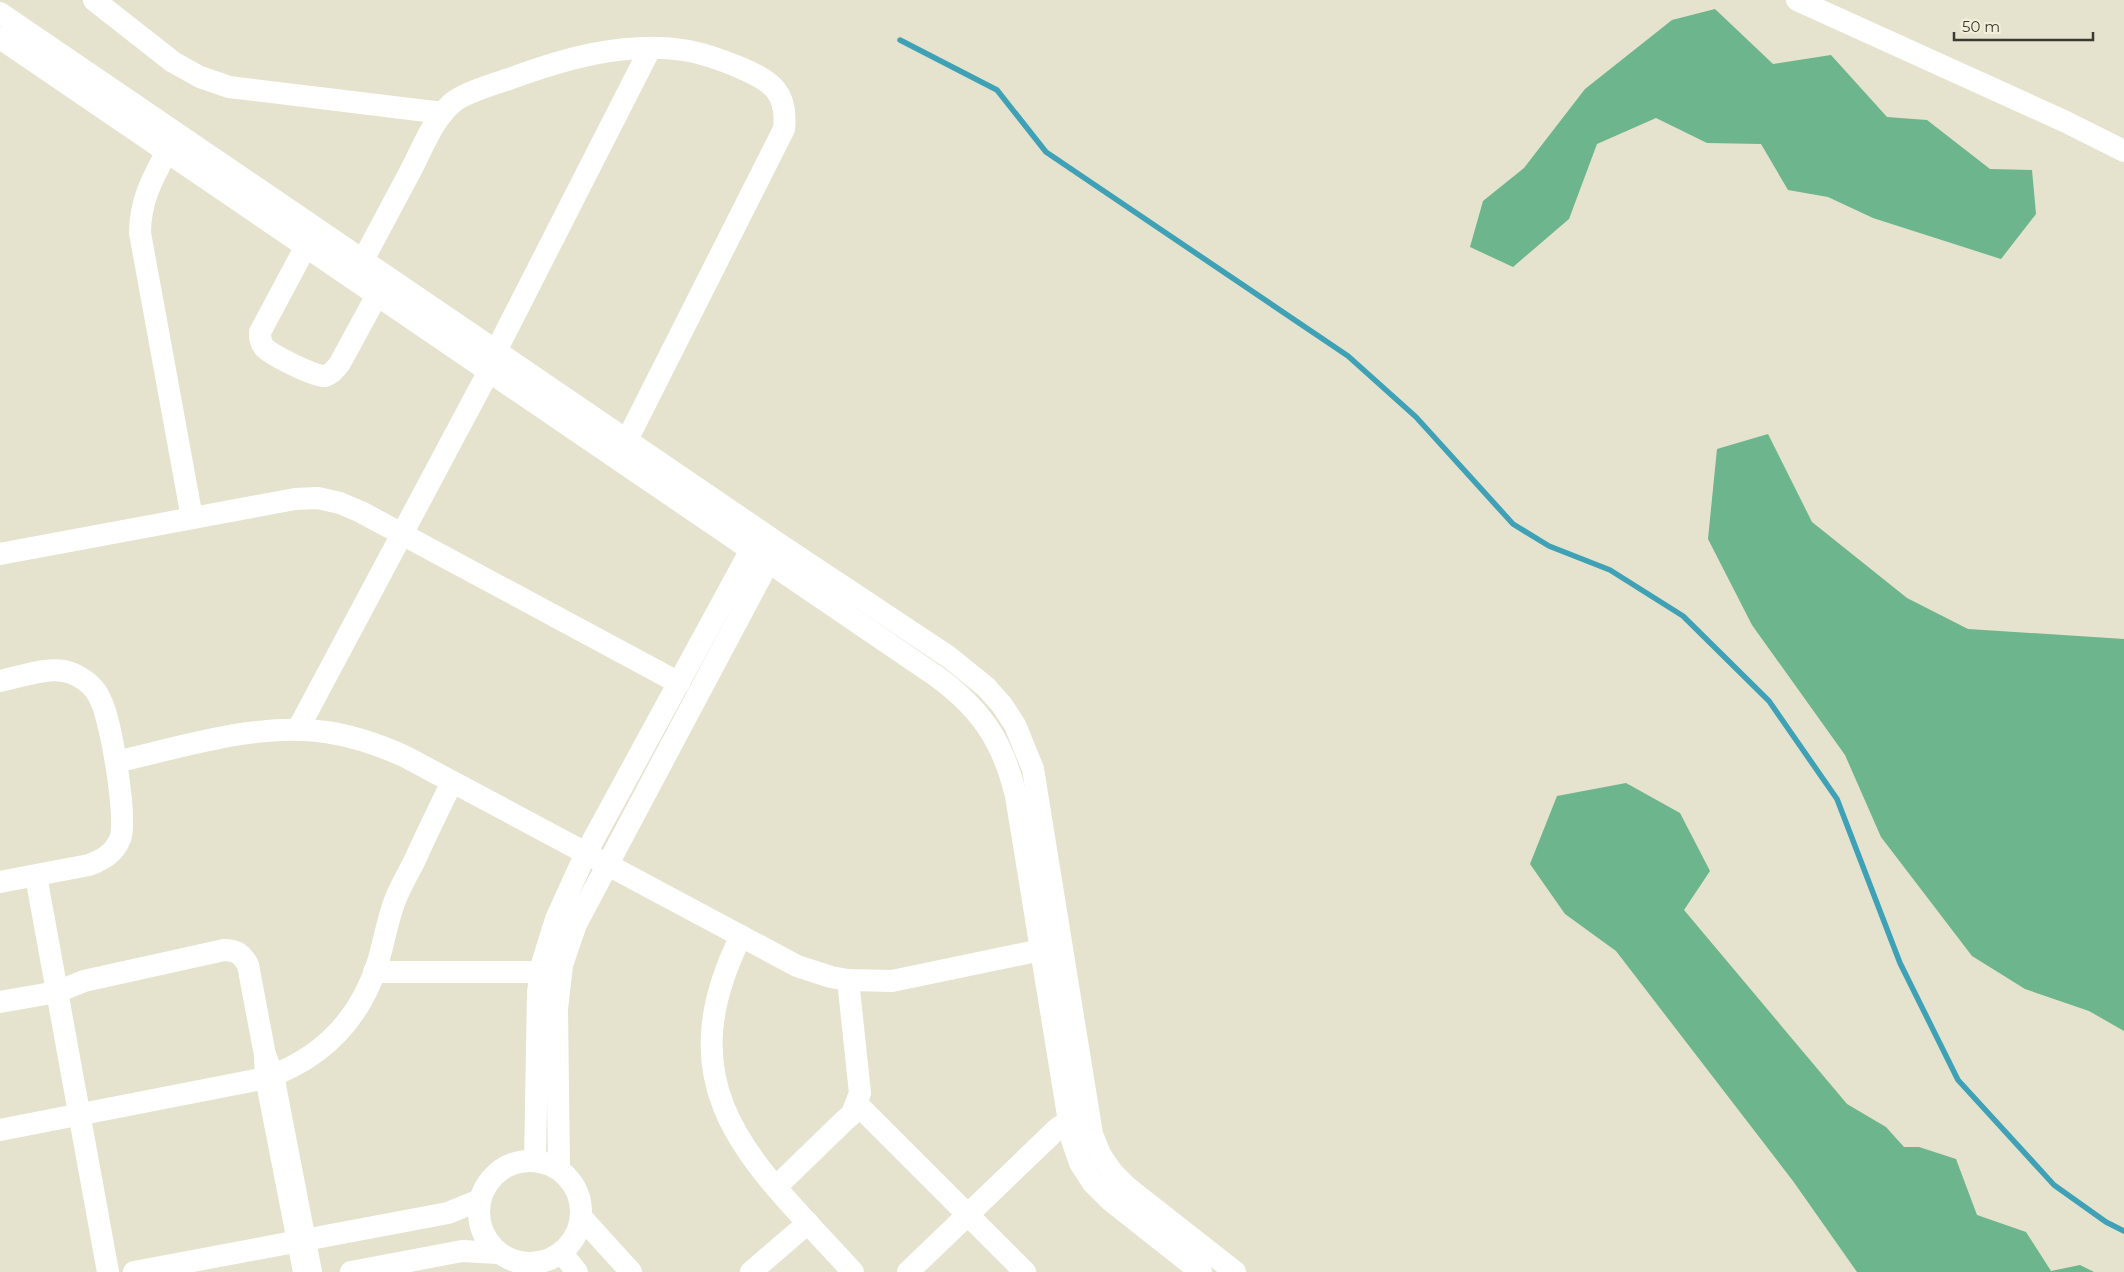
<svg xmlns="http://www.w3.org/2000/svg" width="2124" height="1272" viewBox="0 0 2124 1272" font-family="Montserrat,sans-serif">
<rect width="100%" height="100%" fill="#e5e2ce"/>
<g fill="#6cb58d">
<path d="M 1715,9 L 1773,64 L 1831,55 L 1887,117 L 1927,120 L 1990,169 L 2032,170 L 2036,214 L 2001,259 L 1873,218 L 1828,197 L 1788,190 L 1761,144 L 1707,143 L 1656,118 L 1597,144 L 1569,219 L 1513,267 L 1470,247 L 1483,201 L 1524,168 L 1585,89 L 1672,20 Z"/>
<path d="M 1768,434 L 1812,522 L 1907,598 L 1968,629 L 2124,639 L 2124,1031 L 2089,1011 L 2025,989 L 1972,956 L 1881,837 L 1845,755 L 1752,625 L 1708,539 L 1717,449 Z"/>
<path d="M 1626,783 L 1680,813 L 1710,871 L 1684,910 L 1847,1104 L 1886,1127 L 1904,1147 L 1919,1147 L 1956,1159 L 1977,1215 L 2026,1232 L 2051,1271 L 2080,1265 L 2094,1272 L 1857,1272 L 1793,1181 L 1616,951 L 1565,914 L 1530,864 L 1557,796 Z"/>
</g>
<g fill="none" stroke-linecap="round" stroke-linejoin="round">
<path stroke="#3fa1b5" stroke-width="5.5" d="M 900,40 L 997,90 L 1046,152 L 1348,356 L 1416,417 L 1513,524 L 1549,546 L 1610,570 L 1683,616 L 1769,701 L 1837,799 L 1900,963 L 1958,1080 L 2054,1185 L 2106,1222 L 2124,1231"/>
<g stroke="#fff" stroke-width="22">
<path d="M 94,0 L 173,62 L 200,77 L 229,87 L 443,113"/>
<path d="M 1797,0 L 2064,121 L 2124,151"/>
<path d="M 0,13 L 779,544 L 949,657 L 986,687 L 1002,705 L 1015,725 L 1033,769 L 1092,1134 L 1100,1154 L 1112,1172 L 1128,1188 L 1235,1272"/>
<path d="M 0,38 L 936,676 C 981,709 1003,741 1016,796 L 1072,1140 L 1080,1163 L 1093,1183 L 1110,1200 L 1201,1272"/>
<path d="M 174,139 C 157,171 140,195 140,233 L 192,518"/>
<path d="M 306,246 L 260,332 C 260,337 260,342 264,347 C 271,355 315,377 325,376 C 332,374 336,369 340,363 L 377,295"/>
<path d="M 363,260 C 379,230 395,200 411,170 C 423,147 434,116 456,100 C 472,90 491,85 509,79 C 563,59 625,41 683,50 C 704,53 722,60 741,68 C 772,81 788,93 784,129 L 627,440"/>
<path d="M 496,351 L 650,49"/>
<path d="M 0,554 L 295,499 L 318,498 L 340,503 L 361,512 L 679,683"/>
<path d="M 0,681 C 21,677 50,665 71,673 C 84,678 96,688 101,701 C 111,721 128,821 120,839 C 114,854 102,860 89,865 L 0,882"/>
<path d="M 298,729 L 489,371"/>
<path d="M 116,762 C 182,747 258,722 326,732 C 354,736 380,745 406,757 L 797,966 L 831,977 L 848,980 L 892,981 L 1041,950"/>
<path d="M 36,876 L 108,1272"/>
<path d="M 741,936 C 663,1093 754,1163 853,1272"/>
<path d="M 374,972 L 541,972"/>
<path d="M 0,1002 L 57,992 L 84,981 L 224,950 C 236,950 242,954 248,965 L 265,1055"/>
<path d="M 857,1104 L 1025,1272"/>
<path d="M 0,1130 L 266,1078 C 322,1058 360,1020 378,962 C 384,942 387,922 394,903 C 399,889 407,875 414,862 C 426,835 439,809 452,782"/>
<circle cx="530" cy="1212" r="51"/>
<path d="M 535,1161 L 538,992 L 542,964 L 556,919 L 586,853 L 758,537"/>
<path d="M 559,1169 L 557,1009 L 562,965 L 576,924 L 776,548"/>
<path d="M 776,1187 L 844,1121 L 852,1114 L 860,1093 L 848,980"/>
<path d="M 581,1217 L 631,1272"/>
<path d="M 562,1253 L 577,1272"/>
<path d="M 134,1272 L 448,1213 L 480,1200"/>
<path d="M 304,1272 L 266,1078 L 265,1055 L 273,1075 L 311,1272"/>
<path d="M 351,1272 L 462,1251 L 498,1253"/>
<path d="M 751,1272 L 808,1223"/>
<path d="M 908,1272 L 1058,1128 L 1080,1115"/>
</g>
</g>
<path d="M1954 32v8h139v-8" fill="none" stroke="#3b3a32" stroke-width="2.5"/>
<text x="1962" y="32" font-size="15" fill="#3b3a32" stroke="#f3efdb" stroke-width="4" paint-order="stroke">50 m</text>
</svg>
